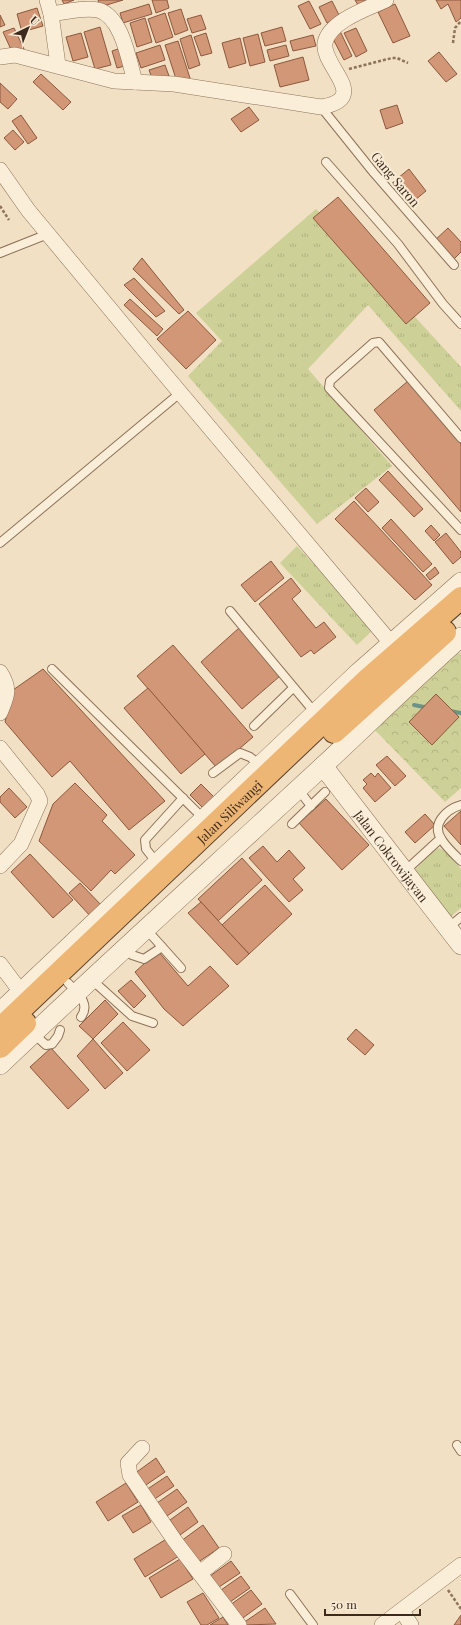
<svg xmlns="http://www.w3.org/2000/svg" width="461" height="1625" viewBox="0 0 461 1625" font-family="'Playfair Display',serif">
<defs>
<pattern id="grass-tufts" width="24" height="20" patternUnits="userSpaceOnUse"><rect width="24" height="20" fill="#cdd097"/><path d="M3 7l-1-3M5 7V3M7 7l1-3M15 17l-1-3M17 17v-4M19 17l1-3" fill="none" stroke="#b1b382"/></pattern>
<pattern id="forest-crowns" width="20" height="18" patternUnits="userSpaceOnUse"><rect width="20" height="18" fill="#cdd097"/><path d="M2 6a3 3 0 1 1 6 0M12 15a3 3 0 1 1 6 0" fill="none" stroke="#b1b382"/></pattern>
</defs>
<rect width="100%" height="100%" fill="#f1e0c4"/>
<g fill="url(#grass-tufts)">
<path d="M 316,209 L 461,367 L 461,411 L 368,305 L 308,369 L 392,466 L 317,524 L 188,376 L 222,341 L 196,313 Z"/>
<path d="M 297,546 L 374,629 L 357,645 L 280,563 Z"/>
<path d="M 439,848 L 446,852 L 461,869 L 461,908 L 448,919 L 412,873 L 432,852 Z"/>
</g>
<path fill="url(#forest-crowns)" d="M 461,653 L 461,788 L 445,802 L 373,728 L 455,654 Z"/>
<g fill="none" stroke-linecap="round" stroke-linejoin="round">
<g stroke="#6c9387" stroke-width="4">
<path d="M 414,705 L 429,708"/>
<path d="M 450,711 L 461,713"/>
</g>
</g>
<g fill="#d19777" stroke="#8d583d">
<path d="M 62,0 L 74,0 L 64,4 Z"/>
<path d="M 98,0 L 123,0 L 100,7 Z"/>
<path d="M 152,0 L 167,0 L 169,8 L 156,13 Z"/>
<path d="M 355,0 L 368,0 L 358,5 Z"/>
<path d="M 436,0 L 461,0 L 461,18 L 456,22 L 448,4 L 441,9 Z"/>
<path d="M 309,1 L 321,24 L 310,29 L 298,6 Z"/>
<path d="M 332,1 L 340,17 L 327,23 L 319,7 Z"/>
<path d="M 149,4 L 152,14 L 123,23 L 120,13 Z"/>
<path d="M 395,4 L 410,36 L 393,43 L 378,12 Z"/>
<path d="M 37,8 L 43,26 L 22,32 L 17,14 Z"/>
<path d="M 181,9 L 188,30 L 175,35 L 168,13 Z"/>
<path d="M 165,13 L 173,37 L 156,43 L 148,19 Z"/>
<path d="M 0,15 L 5,25 L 0,27 Z"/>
<path d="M 201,15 L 206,29 L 192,33 L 187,19 Z"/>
<path d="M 145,18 L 152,42 L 137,47 L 130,23 Z"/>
<path d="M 100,27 L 111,65 L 95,69 L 84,32 Z"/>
<path d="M 282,27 L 286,41 L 265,46 L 261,33 Z"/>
<path d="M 14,28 L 24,49 L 13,54 L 3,32 Z"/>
<path d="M 356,28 L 367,51 L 356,57 L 344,33 Z"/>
<path d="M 340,31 L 352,56 L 344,60 L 331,35 Z"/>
<path d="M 81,33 L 88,57 L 73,61 L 66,37 Z"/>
<path d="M 206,33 L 212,53 L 201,56 L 194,37 Z"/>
<path d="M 258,34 L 265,62 L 250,66 L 243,38 Z"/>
<path d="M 191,35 L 200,65 L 189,69 L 180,39 Z"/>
<path d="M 313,35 L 316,46 L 293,51 L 290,41 Z"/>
<path d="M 240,38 L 246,63 L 229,68 L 222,43 Z"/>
<path d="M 178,41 L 190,78 L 177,82 L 165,45 Z"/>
<path d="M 160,45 L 165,60 L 141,68 L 136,53 Z"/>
<path d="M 286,45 L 289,56 L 270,61 L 267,50 Z"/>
<path d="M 124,47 L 129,65 L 117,68 L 112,51 Z"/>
<path d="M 439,52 L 457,74 L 446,82 L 428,61 Z"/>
<path d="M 303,57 L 309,80 L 280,87 L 274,65 Z"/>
<path d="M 165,65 L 169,76 L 153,81 L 149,70 Z"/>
<path d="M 41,74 L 71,102 L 63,110 L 33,82 Z"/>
<path d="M 0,83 L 17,99 L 8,109 L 0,102 Z"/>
<path d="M 397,105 L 403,123 L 386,129 L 380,110 Z"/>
<path d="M 249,107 L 259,120 L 241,132 L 231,119 Z"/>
<path d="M 21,115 L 37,138 L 28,144 L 12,121 Z"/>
<path d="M 13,130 L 24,142 L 15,150 L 4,138 Z"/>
<path d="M 409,169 L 426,191 L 415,200 L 398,178 Z"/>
<path d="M 338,197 L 430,303 L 406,324 L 313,218 Z"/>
<path d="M 448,228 L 461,242 L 461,252 L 453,260 L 434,241 Z"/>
<path d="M 142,258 L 184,310 L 179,314 L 133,269 Z"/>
<path d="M 134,278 L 165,311 L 156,317 L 124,285 Z"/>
<path d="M 130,299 L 163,329 L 157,336 L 124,305 Z"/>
<path d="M 188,311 L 216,340 L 186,369 L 157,339 Z"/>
<path d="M 408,381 L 461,444 L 461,512 L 374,410 Z"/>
<path d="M 388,471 L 423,509 L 414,517 L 379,480 Z"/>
<path d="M 366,488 L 379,502 L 368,512 L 355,498 Z"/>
<path d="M 354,501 L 432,585 L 415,600 L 335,519 Z"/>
<path d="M 391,519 L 432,564 L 423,572 L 382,528 Z"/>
<path d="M 431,525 L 440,535 L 434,541 L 425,531 Z"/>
<path d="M 446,533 L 461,552 L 461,557 L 453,564 L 435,542 Z"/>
<path d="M 271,561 L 284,578 L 255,602 L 241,585 Z"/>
<path d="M 435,567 L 439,573 L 430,580 L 426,575 Z"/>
<path d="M 291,578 L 301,591 L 292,599 L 316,628 L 324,622 L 336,637 L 314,654 L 311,650 L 301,657 L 259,604 Z"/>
<path d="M 239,628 L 280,676 L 242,709 L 201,662 Z"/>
<path d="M 173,645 L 253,737 L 217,768 L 137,676 Z"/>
<path d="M 43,669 L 165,801 L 129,830 L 70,761 L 52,777 L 5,722 L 13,690 Z"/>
<path d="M 148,688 L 205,754 L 181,774 L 124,708 Z"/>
<path d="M 436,694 L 459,717 L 432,745 L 409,722 Z"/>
<path d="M 387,756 L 406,776 L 395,786 L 376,765 Z"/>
<path d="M 371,773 L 375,777 L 378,773 L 391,788 L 375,802 L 363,788 L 367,784 L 363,780 Z"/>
<path d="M 75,783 L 107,815 L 102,821 L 135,855 L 115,874 L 111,870 L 91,891 L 39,841 L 53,804 Z"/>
<path d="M 201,784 L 215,798 L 204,809 L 190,795 Z"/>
<path d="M 9,788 L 27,807 L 15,818 L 0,802 L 0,797 Z"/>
<path d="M 326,799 L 369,845 L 342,870 L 299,823 Z"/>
<path d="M 461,811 L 461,845 L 444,826 Z"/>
<path d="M 425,814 L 435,825 L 415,843 L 405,832 Z"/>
<path d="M 263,846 L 277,862 L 289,850 L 305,868 L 293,879 L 303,890 L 289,902 L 249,858 Z"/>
<path d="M 30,854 L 73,900 L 53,918 L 11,872 Z"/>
<path d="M 242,858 L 262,880 L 218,921 L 198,899 Z"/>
<path d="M 80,883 L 104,908 L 92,918 L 69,893 Z"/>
<path d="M 265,885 L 292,914 L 249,954 L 222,925 Z"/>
<path d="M 201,902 L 249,954 L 237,965 L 188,913 Z"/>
<path d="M 158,951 L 188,986 L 210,966 L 229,986 L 183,1026 L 164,1009 L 135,972 Z"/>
<path d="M 131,980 L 146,996 L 134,1008 L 118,991 Z"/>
<path d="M 105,1000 L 118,1014 L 93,1039 L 79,1026 Z"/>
<path d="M 123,1022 L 150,1050 L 127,1071 L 101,1043 Z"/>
<path d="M 356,1029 L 374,1045 L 365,1055 L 347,1039 Z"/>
<path d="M 93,1039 L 123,1073 L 105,1089 L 77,1056 Z"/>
<path d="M 51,1048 L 89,1090 L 68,1109 L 30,1067 Z"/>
<path d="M 156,1458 L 165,1472 L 143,1487 L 134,1474 Z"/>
<path d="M 167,1476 L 174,1486 L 153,1500 L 146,1490 Z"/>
<path d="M 126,1483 L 138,1502 L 108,1521 L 96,1502 Z"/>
<path d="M 177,1489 L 187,1502 L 167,1516 L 157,1503 Z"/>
<path d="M 141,1505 L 151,1522 L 133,1533 L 122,1516 Z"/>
<path d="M 188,1507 L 198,1522 L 180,1535 L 170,1520 Z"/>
<path d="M 203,1525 L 219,1548 L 197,1563 L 181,1541 Z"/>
<path d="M 168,1538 L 179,1556 L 145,1577 L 134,1559 Z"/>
<path d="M 180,1559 L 193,1579 L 161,1598 L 149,1578 Z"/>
<path d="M 231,1561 L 240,1573 L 219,1587 L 210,1576 Z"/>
<path d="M 241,1576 L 250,1588 L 230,1602 L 221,1590 Z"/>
<path d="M 251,1590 L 262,1604 L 240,1620 L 230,1605 Z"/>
<path d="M 203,1593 L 219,1618 L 207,1625 L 201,1625 L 187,1602 Z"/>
<path d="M 265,1608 L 276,1624 L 245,1625 L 243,1623 Z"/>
<path d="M 461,1615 L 461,1625 L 454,1625 Z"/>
<path d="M 223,1617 L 228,1625 L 210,1625 Z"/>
</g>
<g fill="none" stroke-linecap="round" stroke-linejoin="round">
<g stroke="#8d7159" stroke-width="10">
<g id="service">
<path d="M 321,107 L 374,173 L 454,265"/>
<path d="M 326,162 L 398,244 L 443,304 L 461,324"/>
<path d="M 0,253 L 48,234"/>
<path d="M 461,438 L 379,342 L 373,343 L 330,381 L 329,388 L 461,530"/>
<path d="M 0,543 L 180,393"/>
<path d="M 230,611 L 316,714"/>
<path d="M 52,669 L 204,819"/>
<path d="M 254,726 L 293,688"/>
<path d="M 213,773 L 240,753 L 250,757 L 261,766"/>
<path d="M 298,789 L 311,806"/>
<path d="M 461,805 C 447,809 430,824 442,840 C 447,848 455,855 461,861"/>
<path d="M 292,824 L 325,792"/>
<path d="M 157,863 L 146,849 L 145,840 L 183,798"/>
<path d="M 404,872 L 440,839"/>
<path d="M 448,928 L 461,917"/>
<path d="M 146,929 L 181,968"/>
<path d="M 126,948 L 132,955 L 144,959 L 162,947"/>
<path d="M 91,979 L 132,1016 L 153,1023"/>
<path d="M 68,983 C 77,993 91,1003 81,1017"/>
<path d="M 34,1034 L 46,1045 L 52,1044 L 58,1036 L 60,1030"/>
<path d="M 457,1445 L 461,1451"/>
<path d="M 290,1594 L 313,1625"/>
</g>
</g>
<g stroke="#8d7159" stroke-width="16">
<g id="minor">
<path d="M 47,0 L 51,14 L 58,65"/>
<path d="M 51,14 C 65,12 84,7 98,10 C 122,16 129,61 135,82"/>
<path d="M 0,57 L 15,55 L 114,81 L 174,84 L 321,107 C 372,98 321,66 325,43 C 329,21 369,8 386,0"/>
<path d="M 0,170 L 28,210 L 145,351 L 391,643"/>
<path d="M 0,672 C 11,689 7,696 0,713"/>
<path d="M 0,748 L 37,794 L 40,801 L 21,844 L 0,866"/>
<path d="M 0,964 L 21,992"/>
<path d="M 142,1448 L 128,1463 L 130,1475 L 175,1541 L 239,1625"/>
<path d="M 200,1573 L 224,1554"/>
<path d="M 402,1611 L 411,1625"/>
<path d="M 382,1625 L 461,1565"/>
</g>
</g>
<g stroke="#8d7159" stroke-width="20">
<g id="tertiary">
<path id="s1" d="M 323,766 L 461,945"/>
<path d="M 0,1012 L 359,672 L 461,582"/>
<path d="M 0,1065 C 106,964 215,866 323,766 C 369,723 414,679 461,637"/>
</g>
</g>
<g stroke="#5a3f2d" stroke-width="24">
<g id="trunk">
<path d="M 334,732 L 445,632"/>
<path id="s2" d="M 0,1029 L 368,679 L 461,598"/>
<path d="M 0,1047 L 25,1023"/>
</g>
</g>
<g stroke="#8d7159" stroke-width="2.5" stroke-dasharray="3 2" stroke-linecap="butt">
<path d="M 453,43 L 455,28 L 461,21"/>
<path d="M 349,69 L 392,58 L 397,58 L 408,63"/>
<path d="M 0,206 L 9,220"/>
<path d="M 448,1590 L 461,1609"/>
</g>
<use href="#service" stroke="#fbeed8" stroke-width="8"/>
<use href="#minor" stroke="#fbeed8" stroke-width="15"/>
<use href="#tertiary" stroke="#fbeed8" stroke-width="19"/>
<use href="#trunk" stroke="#eeb675" stroke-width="22"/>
</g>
<g text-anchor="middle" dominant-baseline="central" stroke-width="4" stroke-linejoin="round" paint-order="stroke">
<g font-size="13" fill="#3c2a1e" stroke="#f8ebd4">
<text transform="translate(396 179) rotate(50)">Gang Saron</text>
<text stroke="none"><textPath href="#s2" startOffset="316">Jalan Siliwangi</textPath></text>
<text stroke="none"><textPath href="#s1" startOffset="113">Jalan Cokrowijayan</textPath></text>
</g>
</g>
<g transform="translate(28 28) rotate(43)" stroke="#f8ebd4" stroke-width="3" paint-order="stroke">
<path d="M0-3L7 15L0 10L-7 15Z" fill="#3c2a1e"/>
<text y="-6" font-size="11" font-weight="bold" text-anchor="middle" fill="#3c2a1e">U</text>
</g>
<path d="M325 1609v6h95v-6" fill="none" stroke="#3c2a1e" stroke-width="2"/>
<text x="331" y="1609" font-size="12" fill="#3c2a1e" stroke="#f8ebd4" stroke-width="3" paint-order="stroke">50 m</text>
</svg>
